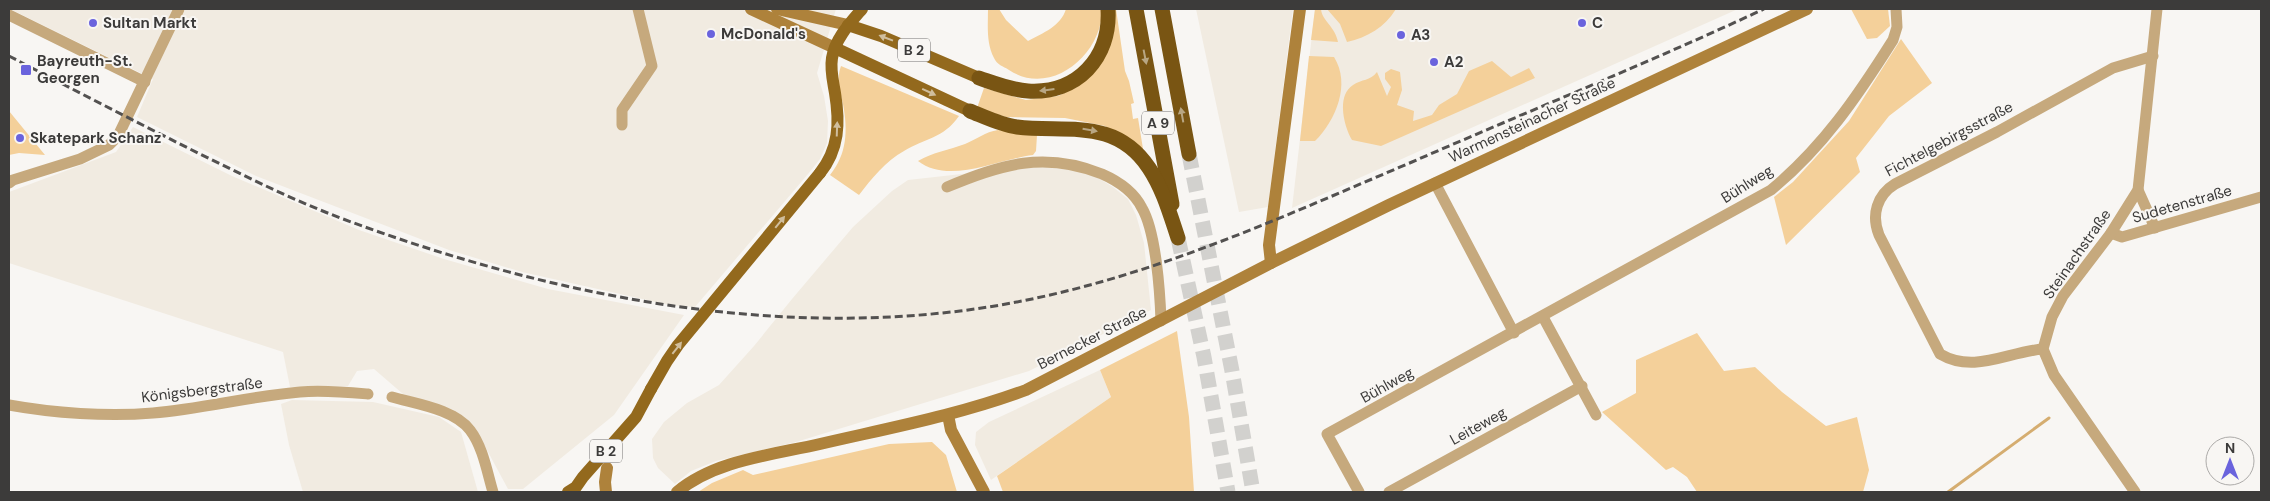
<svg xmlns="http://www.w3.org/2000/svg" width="2270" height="501" viewBox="0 0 2270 501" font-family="'DM Sans',sans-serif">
<rect width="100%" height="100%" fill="#f8f6f3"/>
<g fill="#f1ebe1">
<path d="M 10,9 L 836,9 L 817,73 L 824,96 L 828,121 L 827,143 L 820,159 L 808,174 L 695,307 L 669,305 L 522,272 L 449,250 L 256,176 L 137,117 L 153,79 Z"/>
<path d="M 1196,9 L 1293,9 L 1268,207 L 1239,212 Z"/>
<path d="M 1315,9 L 1738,9 L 1292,208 Z"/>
<path d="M 133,127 L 232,176 L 359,230 L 444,259 L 548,289 L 684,315 L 614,415 L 523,489 L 508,489 L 474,426 L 454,410 L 403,394 L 374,369 L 357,371 L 348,386 L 290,387 L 283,352 L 9,263 L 9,192 L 116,152 Z"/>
<path d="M 1042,165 L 1067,168 L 1093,175 L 1113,187 L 1128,199 L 1136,215 L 1144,243 L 1151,310 L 1029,371 L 796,442 L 716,461 L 691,471 L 675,484 L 658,468 L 653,458 L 652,439 L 664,422 L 687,403 L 719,385 L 754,346 L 792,299 L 853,227 L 892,191 L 908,180 Z"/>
<path d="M 1100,370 L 1111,397 L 991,480 L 975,445 L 976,432 L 989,422 Z"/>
<path d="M 292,400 L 373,402 L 439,417 L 461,432 L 478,492 L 303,492 L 289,445 L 281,404 Z"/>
</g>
<g fill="#f4d09a">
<path d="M 988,9 L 999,9 L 1006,20 L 1028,41 C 1043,33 1061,26 1066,9 L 1102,9 C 1103,54 1051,98 1009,70 C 1003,66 997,65 994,58 C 986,43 988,25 988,9 Z"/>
<path d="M 1113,9 L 1116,9 L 1125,71 L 1129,81 L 1134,103 L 1131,104 L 1133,119 L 1138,118 L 1144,155 L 1132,141 L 1105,126 L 1065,118 L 1006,117 L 977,108 L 984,88 L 1026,100 L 1058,96 L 1077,87 Z"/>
<path d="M 1315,9 L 1321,9 C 1322,21 1335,26 1338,42 L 1311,40 Z"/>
<path d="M 1327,9 L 1396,9 C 1384,28 1368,37 1347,42 L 1340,24 Z"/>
<path d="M 1851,9 L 1888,9 L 1890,26 L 1877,38 L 1867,39 Z"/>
<path d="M 1901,39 L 1932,83 L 1889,116 L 1856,158 L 1860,172 L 1786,245 L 1774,197 L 1793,182 L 1849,121 Z"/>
<path d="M 1309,56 L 1334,57 C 1351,84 1336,120 1315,141 L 1300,141 Z"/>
<path d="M 1492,61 L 1511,77 L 1529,68 L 1535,78 L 1381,146 L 1352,140 C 1344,127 1336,96 1353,85 C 1362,79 1370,81 1377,72 L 1387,96 L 1391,87 L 1385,79 L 1385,73 L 1391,69 L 1400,72 L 1402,90 L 1397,105 L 1414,111 L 1413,121 L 1432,115 L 1439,105 L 1457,94 L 1469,71 Z"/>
<path d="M 841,66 L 959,116 C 943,139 925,138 904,151 C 886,161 871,179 859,195 L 830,175 C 847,154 848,131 843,104 C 840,91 836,79 841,66 Z"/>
<path d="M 9,111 L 45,155 L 19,153 L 9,155 Z"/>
<path d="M 998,130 L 1037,135 L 1036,151 L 1033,155 C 998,159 949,185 918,161 C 933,152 949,150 965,144 C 977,139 985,132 998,130 Z"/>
<path d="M 1177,331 L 1189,417 L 1194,492 L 1003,492 L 997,476 L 1111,397 L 1100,370 Z"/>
<path d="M 1697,333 L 1724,371 L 1755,367 L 1782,392 L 1826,426 L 1857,417 L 1869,470 L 1863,492 L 1697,492 L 1687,477 L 1673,467 L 1666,470 L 1602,412 L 1636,393 L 1636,360 Z"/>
<path d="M 932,442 L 946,455 L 957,492 L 698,492 L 712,483 L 743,470 L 753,475 L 889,444 Z"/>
</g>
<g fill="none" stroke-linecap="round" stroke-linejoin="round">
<path stroke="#d5ad70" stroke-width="3" d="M 1948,492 L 2049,418"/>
<g stroke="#d2d1ce" stroke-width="15" stroke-dasharray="15 8" stroke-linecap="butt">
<path d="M 1189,154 L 1232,371 L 1253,492"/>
<path d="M 1178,238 L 1204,357 L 1228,492"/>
</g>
<g stroke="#c6a97d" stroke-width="11">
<path d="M 9,15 L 145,82"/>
<path d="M 622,125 L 622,110 L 652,66 L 638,9"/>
<path d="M 9,183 L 13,180 L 80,159 L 109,145 L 118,136 L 179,9"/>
<path d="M 1435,183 L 1514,333"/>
<path d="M 947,187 C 1001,164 1045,151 1102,174 C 1118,181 1134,192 1142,208 C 1156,232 1160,292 1161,321"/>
<path d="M 2138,190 L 2155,228"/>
<path d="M 2111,233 L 2122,237 L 2261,197"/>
<path d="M 1543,317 L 1596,415"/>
<path d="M 2043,349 C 2007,352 1974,374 1940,354 L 1879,235 C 1871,215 1877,195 1895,184 L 1997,132 L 2113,68 L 2153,56"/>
<path d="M 392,397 C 416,404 454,409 470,430 C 483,447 487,472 493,492"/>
<path d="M 9,405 C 53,413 107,417 153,413 C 202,409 251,396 300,392 C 323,390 345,392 368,394"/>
<path d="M 1359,492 L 1327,434 L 1771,190 C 1823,147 1857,97 1893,40 L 1897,27 L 1896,9"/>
<path d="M 1389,492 L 1582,386"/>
<path d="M 2135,492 L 2054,375 L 2043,349 L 2052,317 L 2063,296 L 2111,233 L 2138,190 L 2157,9"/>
</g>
<g stroke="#ae823b" stroke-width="12">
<path d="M 751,9 L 835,48"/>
<path d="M 777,9 L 848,25"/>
<path d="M 1271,263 L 1269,245 L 1300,9"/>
<path d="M 948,415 L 951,430 L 984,492"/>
<path d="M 606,492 L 605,482 L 607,468"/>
<path d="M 677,492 C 715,460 772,455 820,444 C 889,428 959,415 1026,390 L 1271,263 L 1389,205 L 1807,9"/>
</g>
<g stroke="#93691d" stroke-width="12">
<path d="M 848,25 L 881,36 L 979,78"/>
<path d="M 835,48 L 970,111"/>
<path d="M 820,173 C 839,149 840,123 835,93 C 833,81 830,70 832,58 C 835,39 850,23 862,9"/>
<path d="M 568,492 L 576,487 L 583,477 L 636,417 L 651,389"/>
</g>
<g stroke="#795513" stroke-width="15">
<path d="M 1136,9 L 1172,204"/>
<path d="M 1162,9 L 1189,154"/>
<path d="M 979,78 C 994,83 1011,90 1028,91 C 1077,94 1111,58 1108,9"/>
<path d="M 970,111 C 985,117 1001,125 1017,127 C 1066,133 1115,117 1149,168 C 1163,189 1170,214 1178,238"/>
</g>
<path stroke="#535150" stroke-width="3" stroke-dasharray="8 4" stroke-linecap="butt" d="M 9,56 C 72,89 136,122 200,154 C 251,179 301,204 354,223 C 546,293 755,336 960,311 C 1122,291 1263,225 1412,162 C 1529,111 1648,63 1764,9"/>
<path stroke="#93691d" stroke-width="12" d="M 651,389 L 667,361 L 678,345 L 820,173"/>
</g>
<defs><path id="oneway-solid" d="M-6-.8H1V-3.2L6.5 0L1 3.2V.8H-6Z" transform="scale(1.25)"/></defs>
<g fill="#d0be9d">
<use href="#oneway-solid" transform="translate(886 38) rotate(-159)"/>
<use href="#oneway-solid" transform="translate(929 92) rotate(25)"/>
<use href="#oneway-solid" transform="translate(837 129) rotate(-88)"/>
<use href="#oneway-solid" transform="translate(780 222) rotate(-51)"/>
<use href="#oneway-solid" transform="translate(677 348) rotate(-52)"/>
</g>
<g fill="#b8a683">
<use href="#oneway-solid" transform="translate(1145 57) rotate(79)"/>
<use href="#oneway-solid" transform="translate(1047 90) rotate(173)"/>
<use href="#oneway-solid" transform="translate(1182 115) rotate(-100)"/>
<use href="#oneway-solid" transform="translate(1090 130) rotate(10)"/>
</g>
<g fill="#6a63dd" stroke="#f8f6f3" stroke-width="2">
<circle cx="93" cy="23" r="5"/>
<circle cx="1582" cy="23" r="5"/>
<circle cx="711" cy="34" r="5"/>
<circle cx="1401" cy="35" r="5"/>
<circle cx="1434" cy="62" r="5"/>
<rect x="20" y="64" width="12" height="12" rx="2.5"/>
<circle cx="20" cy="138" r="5"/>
</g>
<g text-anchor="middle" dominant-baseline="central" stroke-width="4" stroke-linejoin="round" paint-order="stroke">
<g fill="#f8f6f3" stroke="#747372" stroke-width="1">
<rect x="898" y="38.5" width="32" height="23" rx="4"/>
<rect x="1142" y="111.5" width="32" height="23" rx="4"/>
<rect x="590" y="439.5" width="32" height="23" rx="4"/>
</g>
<g font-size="14" font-weight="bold" fill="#3c3b3a">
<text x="914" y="50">B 2</text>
<text x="1158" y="123">A 9</text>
<text x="606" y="451">B 2</text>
</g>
<g font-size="15" font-weight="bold" fill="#3c3b3a" stroke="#f8f6f3" text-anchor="start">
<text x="103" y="23">Sultan Markt</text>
<text x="1592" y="23">C</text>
<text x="721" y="34">McDonald's</text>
<text x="1411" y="35">A3</text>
<text x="37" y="61">Bayreuth-St.<tspan x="37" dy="17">Georgen</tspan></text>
<text x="1444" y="62">A2</text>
<text x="30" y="138">Skatepark Schanz</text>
</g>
<g font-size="15" fill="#3c3b3a" stroke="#f8f6f3">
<text transform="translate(1532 120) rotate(-25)">Warmensteinacher Straße</text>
<text transform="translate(1949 139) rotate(-28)">Fichtelgebirgsstraße</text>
<text transform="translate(1747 184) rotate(-32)">Bühlweg</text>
<text transform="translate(2182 204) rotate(-16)">Sudetenstraße</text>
<text transform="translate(2077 254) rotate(-55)">Steinachstraße</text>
<text transform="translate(1092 338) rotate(-27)">Bernecker Straße</text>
<text transform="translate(1387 385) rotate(-29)">Bühlweg</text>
<text transform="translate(202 390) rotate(-7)">Königsbergstraße</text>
<text transform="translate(1478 426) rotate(-29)">Leiteweg</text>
</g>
</g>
<rect width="2270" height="501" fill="none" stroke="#3c3b3a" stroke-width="20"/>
<g transform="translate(2230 461)"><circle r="24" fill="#f8f6f3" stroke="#adaba9"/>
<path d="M0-4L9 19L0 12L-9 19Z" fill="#6a63dd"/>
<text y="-8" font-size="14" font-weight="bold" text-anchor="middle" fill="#3c3b3a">N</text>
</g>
</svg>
